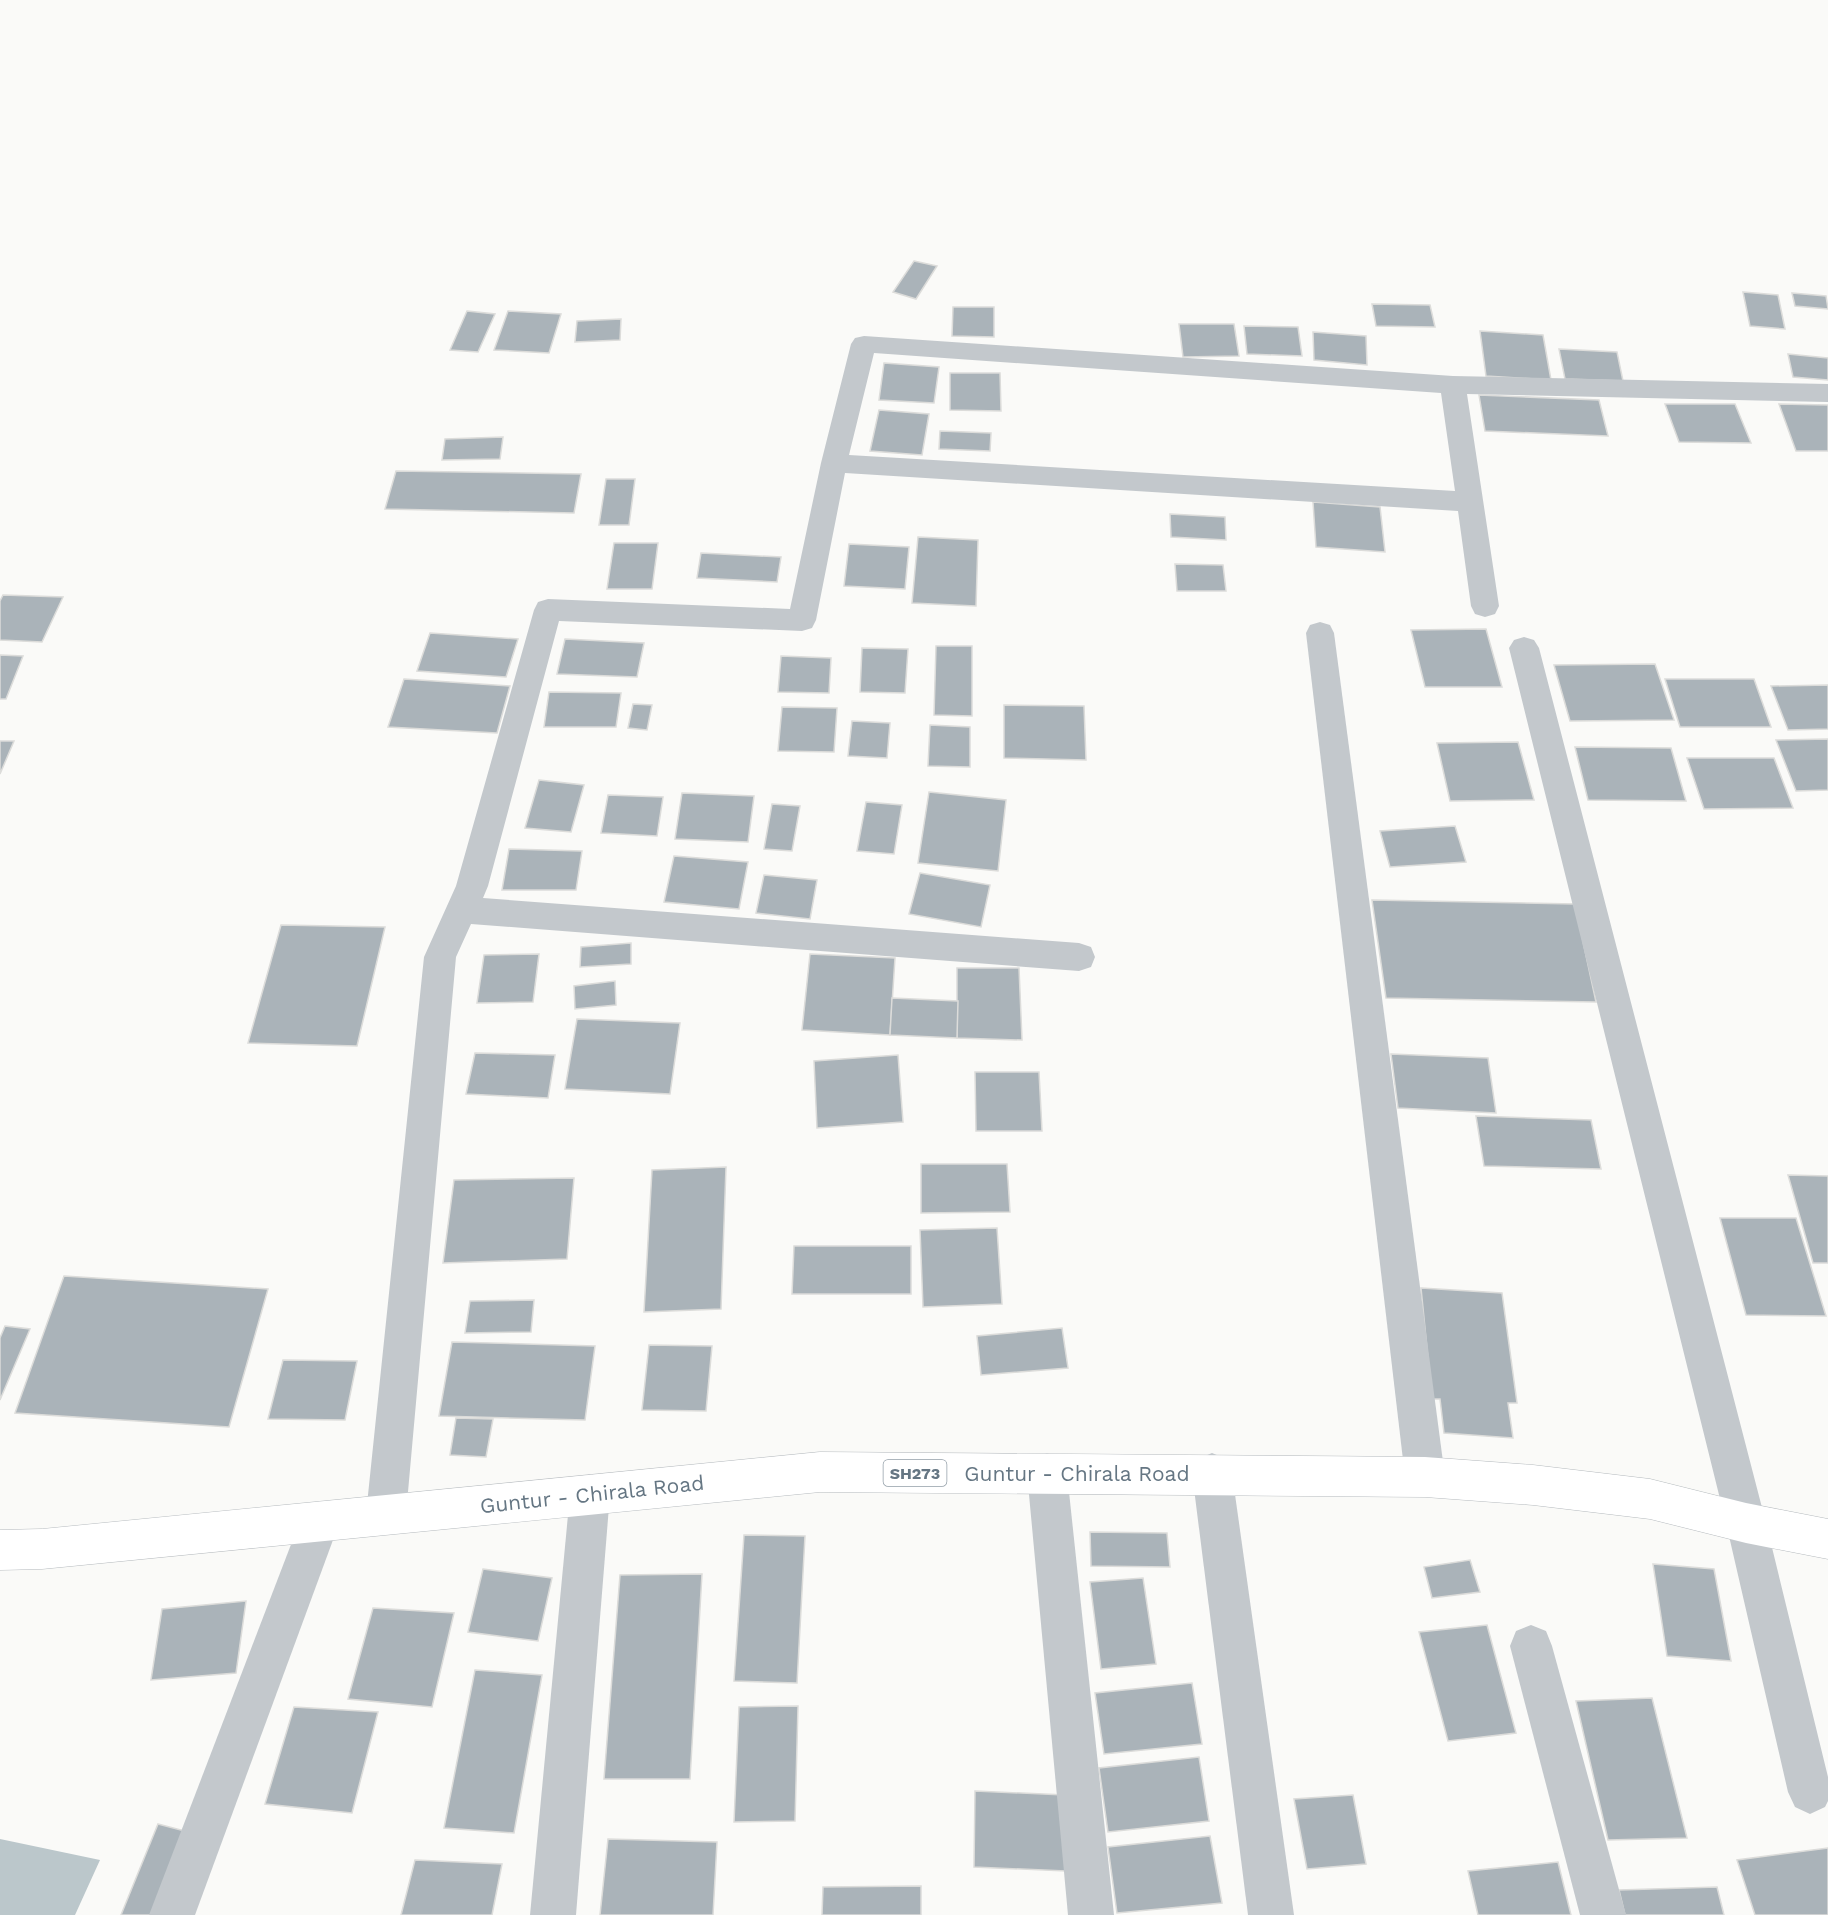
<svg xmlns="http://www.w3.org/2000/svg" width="1828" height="1915" viewBox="0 0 1828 1915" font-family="'Work Sans',sans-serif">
<rect width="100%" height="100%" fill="#fafaf8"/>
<path fill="#bbc7cb" d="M 0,1839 L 100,1860 L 75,1915 L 0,1915 Z"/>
<g fill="#aab3b9" stroke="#dcdcda" stroke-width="1.5">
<path d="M 914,261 L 937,266 L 916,299 L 893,292 Z"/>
<path d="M 1743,292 L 1778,295 L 1785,329 L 1750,326 Z"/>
<path d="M 1792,293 L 1826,296 L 1828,309 L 1795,306 Z"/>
<path d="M 1372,304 L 1430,305 L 1435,327 L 1376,326 Z"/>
<path d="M 953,307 L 994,307 L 994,337 L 952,336 Z"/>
<path d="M 467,311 L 495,314 L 478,352 L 450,350 Z"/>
<path d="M 508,311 L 561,314 L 549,353 L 494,350 Z"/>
<path d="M 621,319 L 620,340 L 575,342 L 577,321 Z"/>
<path d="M 1179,324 L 1234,324 L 1239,356 L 1183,357 Z"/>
<path d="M 1244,326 L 1298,327 L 1302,356 L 1247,354 Z"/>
<path d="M 1480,331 L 1543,335 L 1551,380 L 1486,376 Z"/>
<path d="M 1313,332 L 1366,336 L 1367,365 L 1314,360 Z"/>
<path d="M 1559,349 L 1617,352 L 1623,381 L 1565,379 Z"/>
<path d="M 1788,354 L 1828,358 L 1828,380 L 1793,377 Z"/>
<path d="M 884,363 L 939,367 L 934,403 L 879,400 Z"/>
<path d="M 950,373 L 1000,373 L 1001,411 L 950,410 Z"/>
<path d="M 1479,395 L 1599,400 L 1608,436 L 1485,431 Z"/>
<path d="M 1665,404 L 1735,404 L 1751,443 L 1679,442 Z"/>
<path d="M 1779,404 L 1828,405 L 1828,451 L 1796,451 Z"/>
<path d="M 879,410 L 929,414 L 922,455 L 870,451 Z"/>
<path d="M 940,431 L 991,433 L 990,451 L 939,449 Z"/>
<path d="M 503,437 L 500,459 L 442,460 L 445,439 Z"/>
<path d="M 396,471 L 581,474 L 574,513 L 385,509 Z"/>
<path d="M 606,479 L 635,479 L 629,525 L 599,525 Z"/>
<path d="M 1313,502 L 1380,507 L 1385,552 L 1316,547 Z"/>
<path d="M 1170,514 L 1225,517 L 1226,540 L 1171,537 Z"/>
<path d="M 918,537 L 978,540 L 976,606 L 912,603 Z"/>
<path d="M 614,543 L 658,543 L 652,589 L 607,589 Z"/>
<path d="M 849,544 L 909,547 L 905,589 L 844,586 Z"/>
<path d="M 701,553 L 781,557 L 777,582 L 697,578 Z"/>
<path d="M 1175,564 L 1223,565 L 1226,591 L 1177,591 Z"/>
<path d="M 3,595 L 63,597 L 42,642 L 0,640 L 0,601 Z"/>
<path d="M 1486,629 L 1502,687 L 1425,687 L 1411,630 Z"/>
<path d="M 430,633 L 518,639 L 506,677 L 417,671 Z"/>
<path d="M 565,639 L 644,643 L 637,677 L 557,674 Z"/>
<path d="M 936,646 L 972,646 L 972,716 L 934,715 Z"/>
<path d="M 862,648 L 908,649 L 905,693 L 860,692 Z"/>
<path d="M 0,655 L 23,656 L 6,699 L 0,699 Z"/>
<path d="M 781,656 L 831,658 L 829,693 L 778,692 Z"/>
<path d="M 1655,664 L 1674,720 L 1570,721 L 1554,665 Z"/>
<path d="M 404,679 L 510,686 L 497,733 L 388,727 Z"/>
<path d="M 1665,679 L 1754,679 L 1771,727 L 1680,727 Z"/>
<path d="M 1828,685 L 1828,729 L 1788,730 L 1771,686 Z"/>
<path d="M 549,692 L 621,693 L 616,727 L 544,727 Z"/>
<path d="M 633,704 L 652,705 L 647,730 L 628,728 Z"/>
<path d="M 1004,705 L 1084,706 L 1086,760 L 1004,758 Z"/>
<path d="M 782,707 L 837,708 L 834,752 L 778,751 Z"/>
<path d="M 852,721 L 890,723 L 887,758 L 848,756 Z"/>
<path d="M 930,725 L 970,727 L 970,767 L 928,766 Z"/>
<path d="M 1828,739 L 1828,790 L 1796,791 L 1776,740 Z"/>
<path d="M 0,741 L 14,741 L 0,774 Z"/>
<path d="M 1518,742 L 1534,800 L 1450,801 L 1437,743 Z"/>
<path d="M 1575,747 L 1671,748 L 1686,801 L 1588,800 Z"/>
<path d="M 1687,758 L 1774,758 L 1793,808 L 1704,809 Z"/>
<path d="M 539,780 L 584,785 L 571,832 L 525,828 Z"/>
<path d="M 929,792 L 1006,800 L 998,871 L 918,863 Z"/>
<path d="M 682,793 L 754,796 L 748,842 L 675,839 Z"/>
<path d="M 608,795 L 663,797 L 657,836 L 601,833 Z"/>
<path d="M 866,802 L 902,805 L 894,854 L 857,851 Z"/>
<path d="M 772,804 L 800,806 L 792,851 L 764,849 Z"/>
<path d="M 1455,826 L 1466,862 L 1390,867 L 1380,831 Z"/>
<path d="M 509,849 L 582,851 L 576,890 L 502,890 Z"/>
<path d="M 674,856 L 748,862 L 739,909 L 664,902 Z"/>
<path d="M 920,873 L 990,885 L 981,927 L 909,914 Z"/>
<path d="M 764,875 L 817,880 L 810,919 L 756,913 Z"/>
<path d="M 1372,900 L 1575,904 L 1596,1002 L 1386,998 Z"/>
<path d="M 281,925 L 385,927 L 357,1046 L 248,1043 Z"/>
<path d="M 631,943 L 631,964 L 580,967 L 581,947 Z"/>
<path d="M 539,954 L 533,1002 L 477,1003 L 484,955 Z"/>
<path d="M 810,954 L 895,958 L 890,1035 L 802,1030 Z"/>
<path d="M 957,968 L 1019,968 L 1022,1040 L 957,1038 Z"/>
<path d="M 615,981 L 616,1005 L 575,1009 L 574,986 Z"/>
<path d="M 892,998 L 958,1001 L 957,1038 L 890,1035 Z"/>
<path d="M 577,1019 L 680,1023 L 670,1094 L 565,1089 Z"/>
<path d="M 475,1053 L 555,1055 L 548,1098 L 466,1094 Z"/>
<path d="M 1391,1054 L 1488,1058 L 1496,1113 L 1398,1108 Z"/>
<path d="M 898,1055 L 903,1122 L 817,1128 L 814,1061 Z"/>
<path d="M 975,1072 L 1039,1072 L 1042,1131 L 976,1131 Z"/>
<path d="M 1476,1116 L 1591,1120 L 1601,1169 L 1484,1166 Z"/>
<path d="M 921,1164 L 1007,1164 L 1010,1212 L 921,1213 Z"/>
<path d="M 726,1167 L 721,1309 L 644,1312 L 652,1170 Z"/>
<path d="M 1788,1175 L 1828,1176 L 1828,1263 L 1813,1263 Z"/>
<path d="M 574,1178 L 567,1259 L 443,1263 L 454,1180 Z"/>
<path d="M 1720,1218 L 1796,1218 L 1826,1316 L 1746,1315 Z"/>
<path d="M 997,1228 L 1002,1304 L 923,1307 L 920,1230 Z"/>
<path d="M 794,1246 L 911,1246 L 911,1294 L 792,1294 Z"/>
<path d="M 64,1276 L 268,1289 L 229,1427 L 15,1413 Z"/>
<path d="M 1421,1288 L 1502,1293 L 1517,1403 L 1508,1403 L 1513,1438 L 1444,1433 L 1440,1399 L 1432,1399 Z"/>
<path d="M 534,1300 L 531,1332 L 465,1333 L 470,1301 Z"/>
<path d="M 5,1326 L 30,1329 L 0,1400 L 0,1338 Z"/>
<path d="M 1062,1328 L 1068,1368 L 981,1375 L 977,1336 Z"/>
<path d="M 452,1342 L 595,1346 L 585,1420 L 439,1416 Z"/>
<path d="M 649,1345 L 712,1346 L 706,1411 L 642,1410 Z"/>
<path d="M 283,1360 L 357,1361 L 345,1420 L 268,1419 Z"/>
<path d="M 456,1418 L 493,1419 L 486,1457 L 450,1455 Z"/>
<path d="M 1090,1532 L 1167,1533 L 1170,1567 L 1091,1566 Z"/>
<path d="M 744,1535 L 805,1536 L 797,1683 L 734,1681 Z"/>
<path d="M 1470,1560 L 1480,1592 L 1432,1598 L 1424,1567 Z"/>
<path d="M 1653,1564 L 1714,1569 L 1731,1661 L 1667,1656 Z"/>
<path d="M 483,1569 L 552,1578 L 538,1641 L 468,1632 Z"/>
<path d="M 702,1574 L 690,1779 L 604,1779 L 620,1575 Z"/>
<path d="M 1143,1578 L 1156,1664 L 1101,1669 L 1090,1582 Z"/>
<path d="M 246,1601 L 236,1673 L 151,1680 L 162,1609 Z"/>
<path d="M 373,1608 L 454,1613 L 432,1707 L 348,1699 Z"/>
<path d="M 1487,1625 L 1516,1733 L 1448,1741 L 1419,1632 Z"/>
<path d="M 475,1670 L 542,1675 L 514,1833 L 444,1828 Z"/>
<path d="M 1192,1683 L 1202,1744 L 1104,1754 L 1095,1693 Z"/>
<path d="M 1652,1698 L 1687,1838 L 1608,1840 L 1576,1701 Z"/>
<path d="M 798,1706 L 795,1821 L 734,1822 L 739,1707 Z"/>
<path d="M 294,1707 L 378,1712 L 352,1813 L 265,1804 Z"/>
<path d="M 1199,1757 L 1209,1821 L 1108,1832 L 1099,1768 Z"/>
<path d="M 975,1791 L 1065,1795 L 1066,1871 L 974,1867 Z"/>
<path d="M 1353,1795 L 1366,1864 L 1307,1869 L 1294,1799 Z"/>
<path d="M 158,1824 L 200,1835 L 168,1915 L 121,1915 Z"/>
<path d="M 1210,1836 L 1222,1903 L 1117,1913 L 1108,1847 Z"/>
<path d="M 608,1839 L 717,1842 L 713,1915 L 600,1915 Z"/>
<path d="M 1828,1848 L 1828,1915 L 1755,1915 L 1737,1860 Z"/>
<path d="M 415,1860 L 502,1864 L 492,1915 L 401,1915 Z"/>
<path d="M 1558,1862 L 1571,1915 L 1478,1915 L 1468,1871 Z"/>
<path d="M 921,1886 L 921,1915 L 822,1915 L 823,1887 Z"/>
<path d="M 1717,1887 L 1724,1915 L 1625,1915 L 1619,1890 Z"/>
</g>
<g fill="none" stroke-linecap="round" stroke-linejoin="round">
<g stroke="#b5babe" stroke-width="1">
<path id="major" d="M 820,1452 L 1425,1457 L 1533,1465 L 1650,1479 L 1746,1503 L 1828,1519 L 1828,1559 L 1746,1543 L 1650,1519 L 1533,1505 L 1425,1497 L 820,1492 L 42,1569 L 0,1570 L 0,1530 L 42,1529 Z"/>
</g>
<g fill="#c3c8cc" fill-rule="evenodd">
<path d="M 864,336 L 1453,376 L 1828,384 L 1828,402 L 1467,394 L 1499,606 L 1495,614 L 1485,617 L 1475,614 L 1471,606 L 1458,511 L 845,473 L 816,620 L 812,628 L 802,631 L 559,621 L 488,886 L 483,898 L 1079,943 L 1091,947 L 1095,957 L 1091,967 L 1079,971 L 471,924 L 456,957 L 406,1514 L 400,1528 L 386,1534 L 372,1528 L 366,1514 L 424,957 L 456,886 L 534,610 L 538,602 L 548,599 L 790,609 L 821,463 L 851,344 L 855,338 ZM 874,353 L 1441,393 L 1455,491 L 849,455 Z"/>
<path d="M 1320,622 L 1330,625 L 1334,633 L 1445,1477 L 1439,1491 L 1425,1497 L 1411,1491 L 1405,1477 L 1306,633 L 1310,625 Z"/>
<path d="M 1524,637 L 1534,640 L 1539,648 L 1766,1523 L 1828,1777 L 1828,1801 L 1825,1807 L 1810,1814 L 1795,1807 L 1788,1792 L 1726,1523 L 1509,648 L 1514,640 Z"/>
<path d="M 1047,1453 L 1061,1459 L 1067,1473 L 1114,1915 L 1068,1915 L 1027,1473 L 1033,1459 Z"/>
<path d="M 1212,1453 L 1226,1459 L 1232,1473 L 1294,1915 L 1248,1915 L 1192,1473 L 1198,1459 Z"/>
<path d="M 590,1474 L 604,1480 L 610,1494 L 576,1915 L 530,1915 L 570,1494 L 576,1480 Z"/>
<path d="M 320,1501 L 334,1507 L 340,1521 L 195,1915 L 149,1915 L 300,1521 L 306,1507 Z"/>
<path d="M 1531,1625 L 1546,1631 L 1552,1646 L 1626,1915 L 1580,1915 L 1510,1646 L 1516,1631 Z"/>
</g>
<use href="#major" fill="#fff" fill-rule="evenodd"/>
</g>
<g text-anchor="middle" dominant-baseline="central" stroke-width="6" stroke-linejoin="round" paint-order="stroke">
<rect fill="#fff" stroke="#939fa8" stroke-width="1.5" x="883.5" y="1460" width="63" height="26" rx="4.5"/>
<g font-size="16" font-weight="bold" fill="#657683">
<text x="915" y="1473">SH273</text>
</g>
<g font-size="21" fill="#657683" stroke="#fff">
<text x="1077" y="1473">Guntur - Chirala Road</text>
<text transform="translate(592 1494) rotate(-6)">Guntur - Chirala Road</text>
</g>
</g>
</svg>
